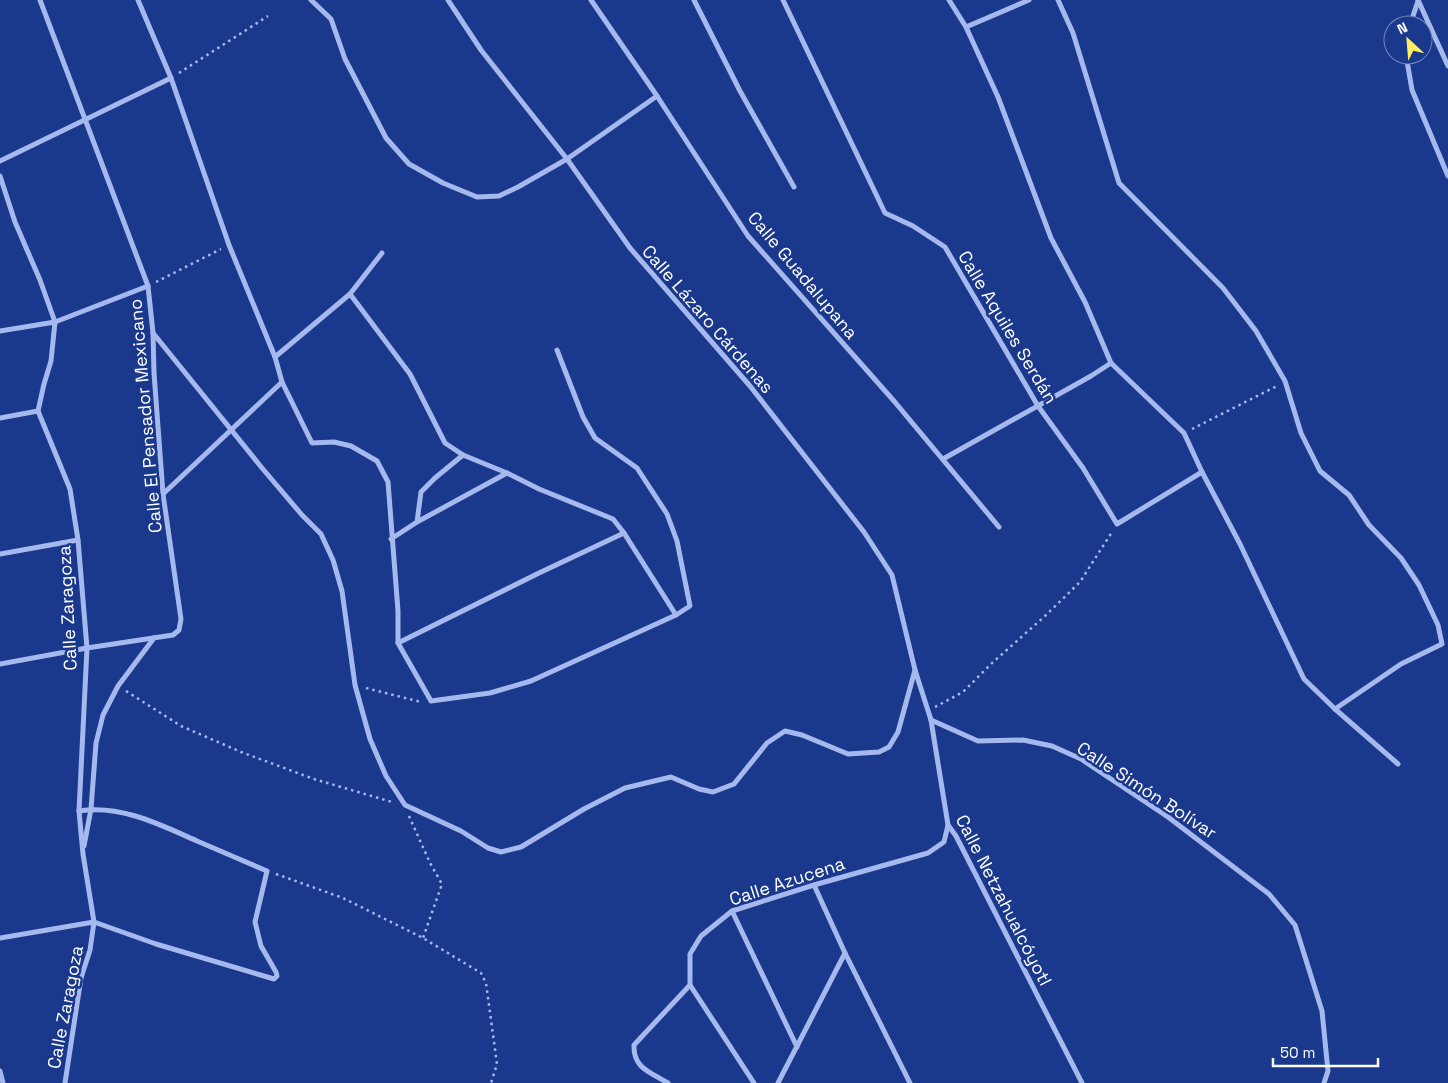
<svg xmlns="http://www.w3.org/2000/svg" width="1448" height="1083" viewBox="0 0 1448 1083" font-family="'Space Grotesk',sans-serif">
<rect width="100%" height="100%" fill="#1a388c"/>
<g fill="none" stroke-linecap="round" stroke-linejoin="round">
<g stroke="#a6b9ee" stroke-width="2.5" stroke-dasharray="2.5 4" stroke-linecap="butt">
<path d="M 179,73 L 268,16"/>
<path d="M 156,282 L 221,249"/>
<path d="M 1192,429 L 1277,386"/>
<path d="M 366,688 L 421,702"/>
<path d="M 126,691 L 181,726 L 241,752 L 314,779 L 392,802"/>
<path d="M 935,707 L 963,692 L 991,664 L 1045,616 L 1080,582 L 1112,532"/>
<path d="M 409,816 L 430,863 L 442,884 L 423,938"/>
<path d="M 276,874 L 343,898 L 423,938 L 481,973 L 486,983 L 497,1064 L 491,1083"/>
</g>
<g stroke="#a6b9ee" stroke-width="5">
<path d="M 138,0 L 171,78 L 229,245 L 275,357 L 282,382"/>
<path d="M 311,0 L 331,19 L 345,59 L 386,138 L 409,164 L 443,183 L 477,197 L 499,196 L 518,187 L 567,159 L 657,96"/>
<path d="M 448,0 L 481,50 L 567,159 L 630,248 L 750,386 L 864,532 L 892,575 L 915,670 L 931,720 L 948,825 L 956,836 L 1082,1083"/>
<path d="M 591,0 L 657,96 L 748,236 L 894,401 L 999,527"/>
<path d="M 694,0 L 740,91 L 794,187"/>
<path d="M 783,0 L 885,213 L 913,226 L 945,247 L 1038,406 L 1083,468 L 1117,524 L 1202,472"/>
<path d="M 949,0 L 966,27 L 998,97 L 1051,238 L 1085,302 L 1111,363 L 1184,433 L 1202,472 L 1240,544 L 1304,679 L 1335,709 L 1398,764"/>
<path d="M 1058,0 L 1073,33 L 1119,183 L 1223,288 L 1256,331 L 1285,381 L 1301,433 L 1320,471 L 1349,495 L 1369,525 L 1401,558 L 1419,585 L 1438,625 L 1442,644 L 1401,664 L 1335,709"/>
<path d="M 1418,0 L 1448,66"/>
<path d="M 1410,25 L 1418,1"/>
<path d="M 966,27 L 1029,0"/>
<path d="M 1406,55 L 1412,90 L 1448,176"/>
<path d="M 0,161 L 171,78"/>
<path d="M 0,176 L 15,222 L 40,280 L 55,322 L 51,361 L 44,384 L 38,411 L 70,489 L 78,540 L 87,648 L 79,811 L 83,854 L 94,922 L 90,950 L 81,978 L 65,1083"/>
<path d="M 350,294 L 410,374 L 445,443 L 463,455"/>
<path d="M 0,331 L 55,322 L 148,286"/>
<path d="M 153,333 L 262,468 L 302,515 L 321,534 L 333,560 L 342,591 L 355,685 L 370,739 L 386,776 L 405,805 L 461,831 L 488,848 L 501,852 L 521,847 L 584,809 L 625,788 L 671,777 L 699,789 L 713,792 L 734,784 L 767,743 L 785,731 L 802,735 L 848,754 L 879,752 L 889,747 L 898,732 L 915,670"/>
<path d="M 275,357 L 350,294 L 382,253"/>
<path d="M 0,418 L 38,411"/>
<path d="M 943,459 L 1091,376 L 1111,363"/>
<path d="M 163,494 L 282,382 L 312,443 L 334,442 L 351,446 L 377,461 L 388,482 L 398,611 L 398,643 L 431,701 L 490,693 L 531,681 L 676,615 L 690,606 L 677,541 L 667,514 L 637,468 L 595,438 L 583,417 L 557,350"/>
<path d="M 417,522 L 507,473"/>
<path d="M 391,539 L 417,522 L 421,492 L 435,478 L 463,455 L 507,473 L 539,489 L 613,519 L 624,533 L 676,615"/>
<path d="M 0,554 L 78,540"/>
<path d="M 398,643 L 539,573 L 624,533"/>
<path d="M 0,664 L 87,648 L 173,635 L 179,630 L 181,619 L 163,494 L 154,373 L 153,333 L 148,286 L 40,0"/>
<path d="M 931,720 L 978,741 L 1023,740 L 1052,746 L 1081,759 L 1168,817 L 1269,894 L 1295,925 L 1322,1011 L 1328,1071 L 1324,1083"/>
<path d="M 84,846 L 91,809 L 96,743 L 103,715 L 118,686 L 154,638"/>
<path d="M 814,885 L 845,953 L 910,1083"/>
<path d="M 732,911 L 797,1047"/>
<path d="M 0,938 L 94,922 L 156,944 L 274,979 L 277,976 L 276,972 L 261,946 L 255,922 L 267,871 C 244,861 220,851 197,841 C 161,825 120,804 79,811"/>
<path d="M 0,1071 L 3,1083"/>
<path d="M 668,1083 C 650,1072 633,1068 634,1045 L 690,985"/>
<path d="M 754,1083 L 690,985 L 690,954 L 701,936 L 732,911 L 814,885 L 928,853 L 944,842 L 948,825"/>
<path d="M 778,1083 L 845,953"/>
</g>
</g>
<g text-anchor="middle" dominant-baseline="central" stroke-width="5" stroke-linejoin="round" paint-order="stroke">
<g font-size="18" fill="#fff" stroke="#1a388c">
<text transform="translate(803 275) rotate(50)">Calle Guadalupana</text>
<text transform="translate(708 319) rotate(49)">Calle Lázaro Cárdenas</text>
<text transform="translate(1008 327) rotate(59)">Calle Aquiles Serdán</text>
<text transform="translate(145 416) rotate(-95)">Calle El Pensador Mexicano</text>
<text transform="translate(67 608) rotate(-93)">Calle Zaragoza</text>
<text transform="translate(1147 790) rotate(33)">Calle Simón Bolívar</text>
<text transform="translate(787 881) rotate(-18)">Calle Azucena</text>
<text transform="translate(1004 900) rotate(63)">Calle Netzahualcóyotl</text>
<text transform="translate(65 1007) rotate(-79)">Calle Zaragoza</text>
</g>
</g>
<g transform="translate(1408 40) rotate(334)"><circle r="24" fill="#1a388c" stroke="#7688ba"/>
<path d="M0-4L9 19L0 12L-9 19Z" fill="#ffee62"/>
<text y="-8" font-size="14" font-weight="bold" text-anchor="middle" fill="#ffffff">N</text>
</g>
<path d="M1273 1058v8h105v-8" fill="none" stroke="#ffffff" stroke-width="2.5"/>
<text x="1280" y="1058" font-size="15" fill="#ffffff" stroke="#1a388c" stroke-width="4" paint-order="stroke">50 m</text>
</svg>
